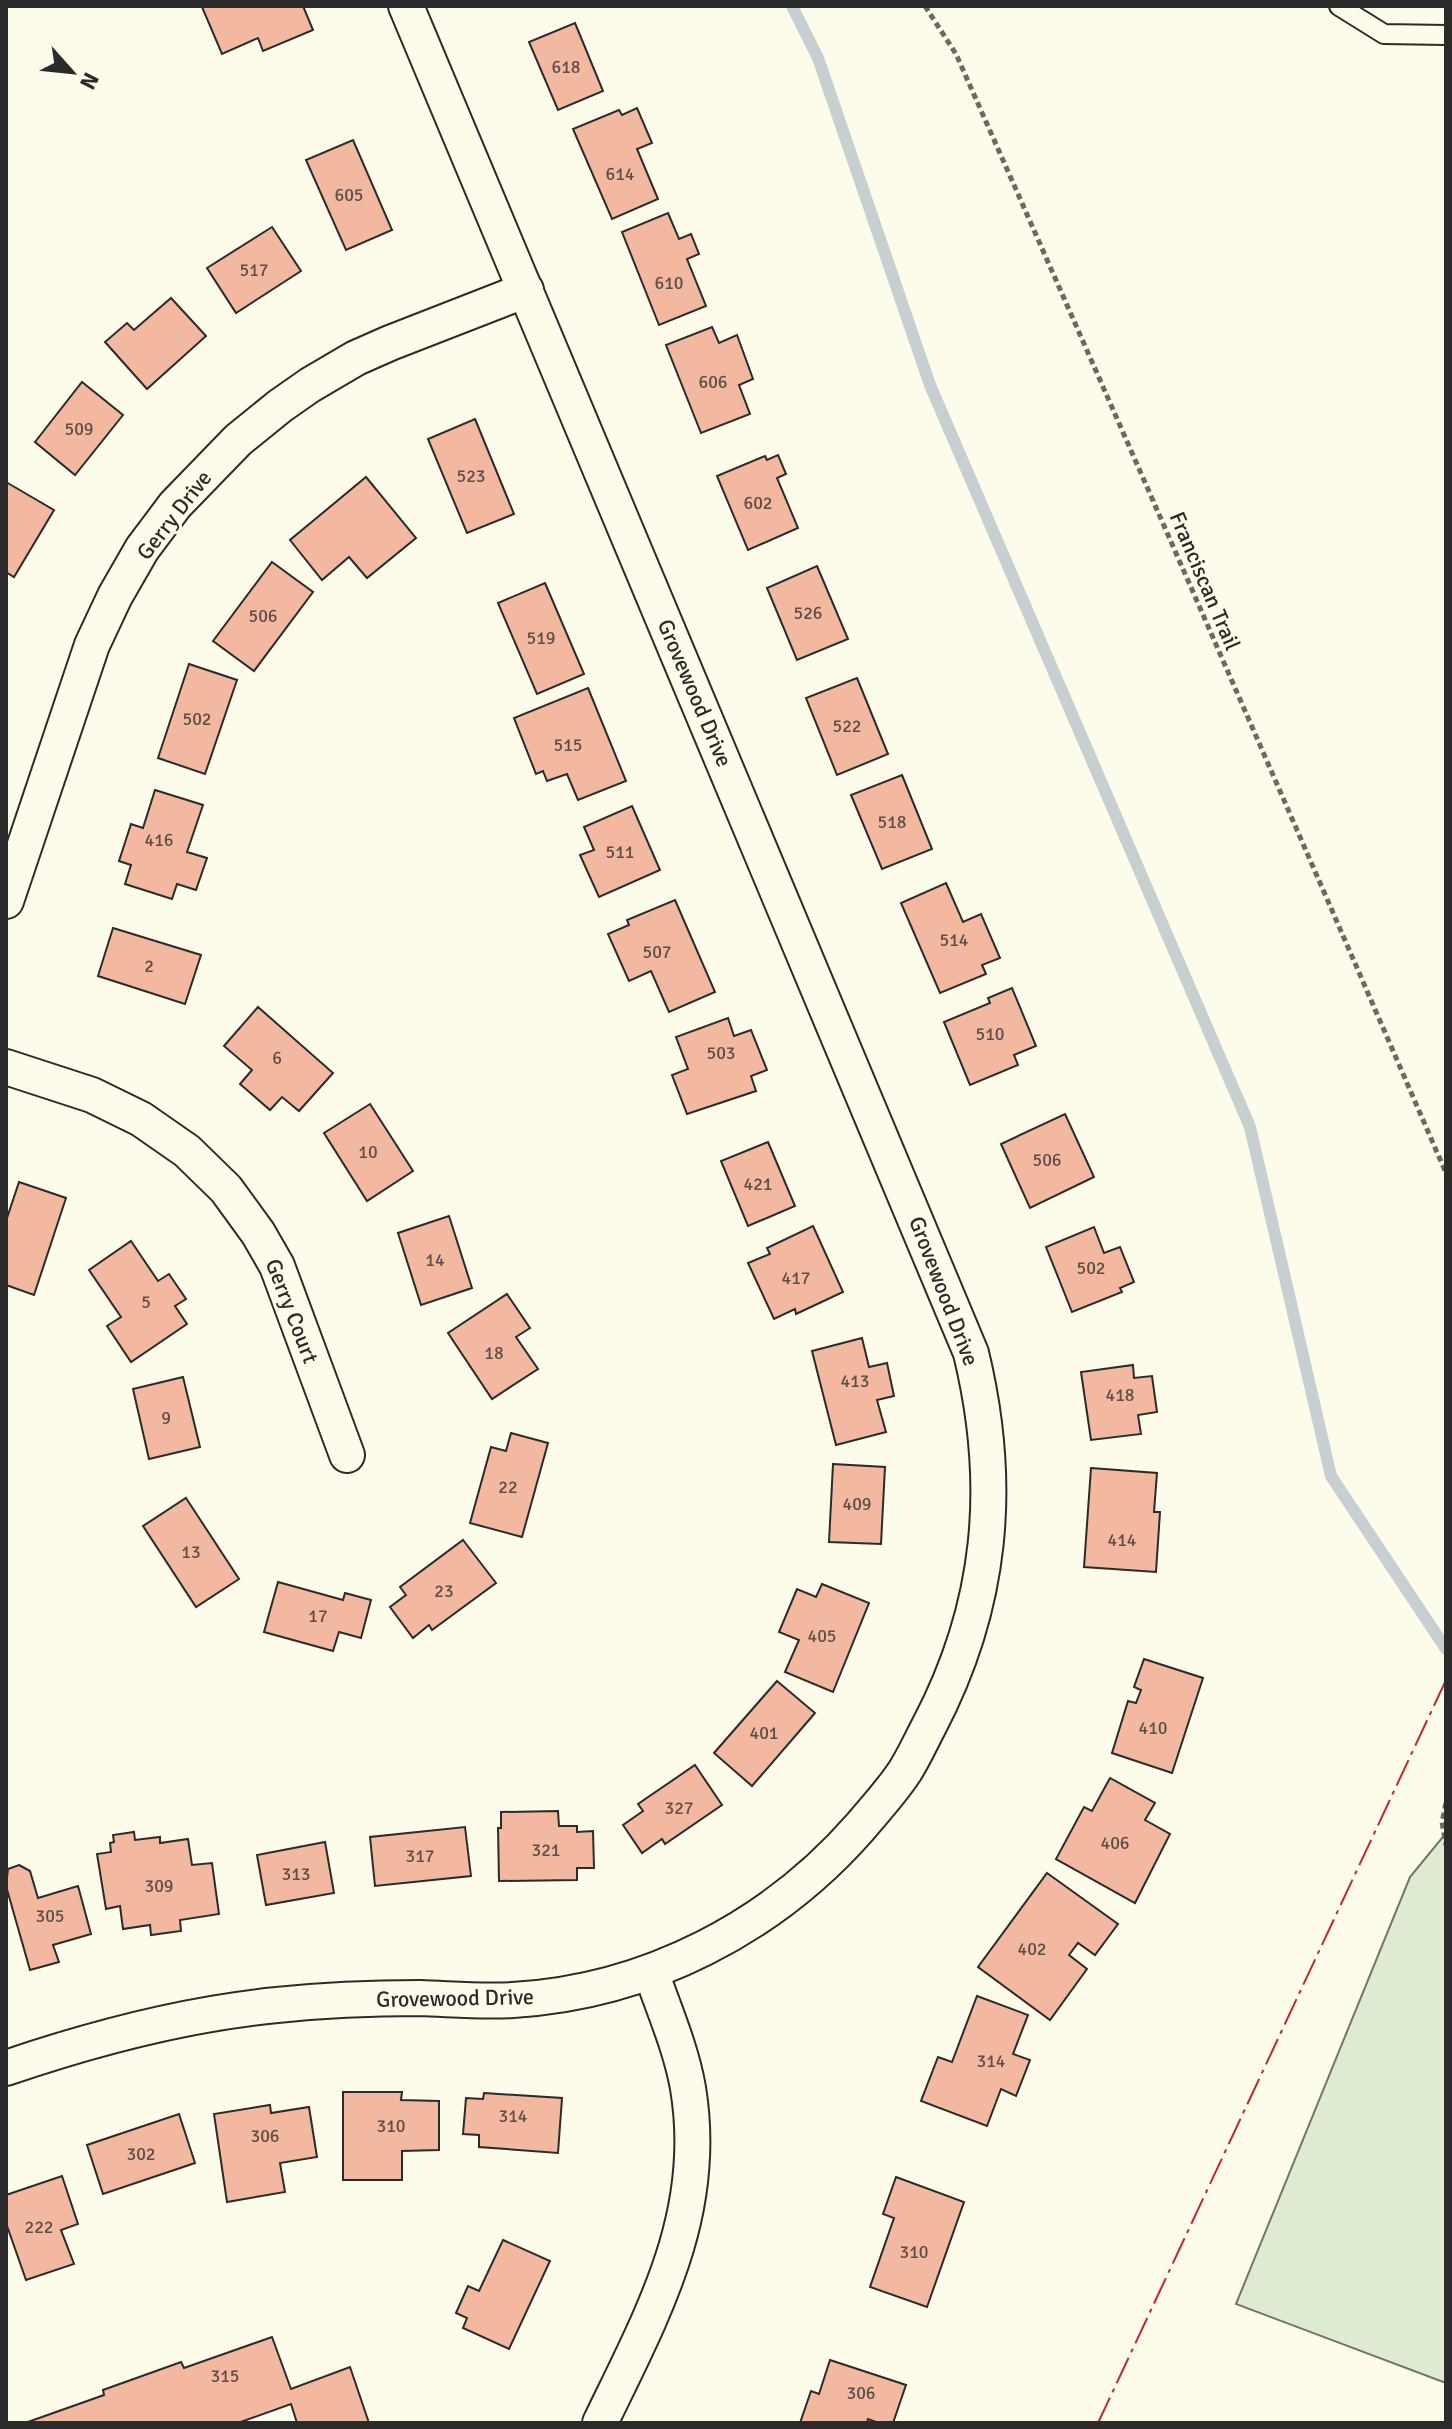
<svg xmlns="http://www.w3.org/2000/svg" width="1452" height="2429" viewBox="0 0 1452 2429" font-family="Signika,sans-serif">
<rect width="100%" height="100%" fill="#fdfbea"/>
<path fill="#deebd1" stroke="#74746e" stroke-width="2" d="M 1446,1833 L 1446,2383 L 1236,2304 L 1410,1877 Z"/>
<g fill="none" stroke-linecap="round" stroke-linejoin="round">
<path stroke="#c7d0d0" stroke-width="12" d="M 792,6 L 818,58 L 930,385 L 1250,1127 L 1331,1476 L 1446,1649"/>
</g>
<g fill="#f2b8a0" stroke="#2b2b2b" stroke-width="2">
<path d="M 303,6 L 313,30 L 263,51 L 258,38 L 222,54 L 202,7 Z"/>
<path d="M 575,23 L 603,91 L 558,110 L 529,42 Z"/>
<path d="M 637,108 L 652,143 L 637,149 L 658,199 L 612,219 L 573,129 L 619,110 L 622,115 Z"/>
<path d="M 353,140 L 392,230 L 346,250 L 306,160 Z"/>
<path d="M 668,213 L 679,239 L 691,234 L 699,254 L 687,259 L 706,306 L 659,325 L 622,232 Z"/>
<path d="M 272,227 L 301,271 L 236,313 L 207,268 Z"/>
<path d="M 171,298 L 206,336 L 147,389 L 105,342 L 127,323 L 134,330 Z"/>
<path d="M 712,327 L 719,343 L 737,335 L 753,379 L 739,385 L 750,414 L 701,433 L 666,345 Z"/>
<path d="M 82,382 L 123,415 L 75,475 L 35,442 Z"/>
<path d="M 475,419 L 514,514 L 467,533 L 428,439 Z"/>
<path d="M 778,455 L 786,474 L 777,478 L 798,528 L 748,550 L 717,476 L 765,456 L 767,460 Z"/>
<path d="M 366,477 L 416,538 L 367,578 L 349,557 L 322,580 L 290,540 Z"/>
<path d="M 6,482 L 54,510 L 14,577 L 6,572 Z"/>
<path d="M 272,562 L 313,592 L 254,671 L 213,641 Z"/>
<path d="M 817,566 L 848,639 L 797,660 L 767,588 Z"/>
<path d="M 545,583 L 584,674 L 537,694 L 498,603 Z"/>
<path d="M 189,664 L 237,680 L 205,774 L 158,758 Z"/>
<path d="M 857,678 L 888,754 L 837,775 L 806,698 Z"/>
<path d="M 588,688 L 626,781 L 578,800 L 567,774 L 547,781 L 543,771 L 536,774 L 514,718 Z"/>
<path d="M 902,775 L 932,849 L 882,869 L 851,795 Z"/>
<path d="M 155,790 L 203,805 L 187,852 L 207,858 L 196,890 L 177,884 L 172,899 L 125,884 L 131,865 L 119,861 L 131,824 L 143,828 Z"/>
<path d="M 632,806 L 660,870 L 599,897 L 580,855 L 594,850 L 584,827 Z"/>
<path d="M 946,883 L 963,922 L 981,914 L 1000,958 L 982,965 L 986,974 L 940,993 L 901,903 Z"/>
<path d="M 675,900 L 715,992 L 669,1012 L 651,971 L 629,981 L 608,934 L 629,925 L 627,920 Z"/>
<path d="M 113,928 L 201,955 L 185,1004 L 98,976 Z"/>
<path d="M 1012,988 L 1036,1046 L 1014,1055 L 1018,1065 L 970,1085 L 944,1022 L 990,1003 L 988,998 Z"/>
<path d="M 258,1007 L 333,1073 L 299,1111 L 282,1097 L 270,1110 L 240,1084 L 252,1070 L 224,1046 Z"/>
<path d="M 728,1018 L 734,1036 L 751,1030 L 767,1070 L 751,1076 L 756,1091 L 687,1114 L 672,1075 L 688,1069 L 676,1037 Z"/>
<path d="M 370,1104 L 413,1171 L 367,1201 L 324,1133 Z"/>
<path d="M 1065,1114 L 1094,1177 L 1030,1208 L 1001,1144 Z"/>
<path d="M 768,1142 L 795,1206 L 748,1226 L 721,1161 Z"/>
<path d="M 19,1182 L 66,1198 L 34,1295 L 6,1285 L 6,1221 Z"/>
<path d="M 449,1216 L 472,1288 L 421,1305 L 398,1233 Z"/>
<path d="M 813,1226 L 843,1292 L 796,1314 L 795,1309 L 774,1319 L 748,1263 L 770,1254 L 767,1248 Z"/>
<path d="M 1094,1227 L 1104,1253 L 1120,1247 L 1134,1282 L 1120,1288 L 1122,1292 L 1072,1312 L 1046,1247 Z"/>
<path d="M 131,1241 L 158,1281 L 169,1274 L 186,1299 L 175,1306 L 187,1324 L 131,1362 L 107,1326 L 121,1317 L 89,1270 Z"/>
<path d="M 507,1294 L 530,1328 L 516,1337 L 538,1369 L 492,1399 L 448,1333 Z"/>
<path d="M 862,1338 L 869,1367 L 887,1363 L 894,1396 L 877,1400 L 886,1432 L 836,1445 L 812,1351 Z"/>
<path d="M 1133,1365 L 1134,1378 L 1152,1376 L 1157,1412 L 1138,1415 L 1141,1434 L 1091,1440 L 1081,1372 Z"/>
<path d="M 183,1377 L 200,1447 L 149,1459 L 133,1389 Z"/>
<path d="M 511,1433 L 548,1443 L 522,1537 L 470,1523 L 491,1447 L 506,1451 Z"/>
<path d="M 833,1464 L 885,1467 L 881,1544 L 829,1542 Z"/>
<path d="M 1091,1468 L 1157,1473 L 1154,1512 L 1160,1512 L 1156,1572 L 1084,1567 Z"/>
<path d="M 186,1498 L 239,1579 L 196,1607 L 143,1526 Z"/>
<path d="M 463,1540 L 496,1583 L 432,1630 L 429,1625 L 413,1638 L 390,1607 L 406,1595 L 400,1587 Z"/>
<path d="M 278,1582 L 343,1600 L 345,1593 L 371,1600 L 361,1638 L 339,1632 L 333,1651 L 264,1632 Z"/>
<path d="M 822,1584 L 869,1603 L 833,1692 L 785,1672 L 799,1640 L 779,1632 L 797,1589 L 816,1597 Z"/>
<path d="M 1144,1659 L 1203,1678 L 1172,1773 L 1112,1753 L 1128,1701 L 1136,1703 L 1141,1690 L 1134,1687 Z"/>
<path d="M 777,1681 L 815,1713 L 752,1786 L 714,1753 Z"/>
<path d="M 695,1765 L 722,1805 L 665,1844 L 662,1839 L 642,1853 L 623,1825 L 643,1811 L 638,1804 Z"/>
<path d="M 1110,1778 L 1155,1803 L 1145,1820 L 1170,1834 L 1135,1903 L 1056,1859 L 1084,1807 L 1092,1811 Z"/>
<path d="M 558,1811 L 559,1826 L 577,1826 L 577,1832 L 593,1831 L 594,1868 L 577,1868 L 577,1880 L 499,1881 L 498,1828 L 501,1828 L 501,1812 Z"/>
<path d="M 465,1827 L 471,1876 L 375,1886 L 370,1837 Z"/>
<path d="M 134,1832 L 135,1840 L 160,1837 L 160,1843 L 188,1839 L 192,1865 L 212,1863 L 219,1914 L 180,1920 L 181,1931 L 151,1935 L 150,1925 L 123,1929 L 120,1906 L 106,1909 L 97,1854 L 111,1852 L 110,1843 L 114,1842 L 113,1835 Z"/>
<path d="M 325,1842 L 334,1893 L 266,1905 L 257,1855 Z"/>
<path d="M 19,1865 L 30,1871 L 38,1898 L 78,1886 L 91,1934 L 53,1945 L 59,1962 L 30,1970 L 6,1886 L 8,1869 Z"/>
<path d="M 1047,1873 L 1118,1924 L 1095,1955 L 1078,1943 L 1069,1955 L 1087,1969 L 1050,2020 L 978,1967 Z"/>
<path d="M 977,1996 L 1028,2015 L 1013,2054 L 1030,2060 L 1016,2096 L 1001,2089 L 987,2126 L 921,2101 L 938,2057 L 952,2062 Z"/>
<path d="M 343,2092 L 402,2092 L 401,2100 L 439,2101 L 439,2150 L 402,2151 L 402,2180 L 343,2180 Z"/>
<path d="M 484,2093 L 562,2098 L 558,2153 L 479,2147 L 479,2135 L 463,2134 L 466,2098 L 483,2099 Z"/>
<path d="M 270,2105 L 271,2113 L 309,2107 L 317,2157 L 280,2163 L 285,2192 L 227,2202 L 214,2114 Z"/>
<path d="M 179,2114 L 195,2163 L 103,2194 L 87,2145 Z"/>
<path d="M 62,2176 L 78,2224 L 61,2230 L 74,2264 L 26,2280 L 6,2223 L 6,2195 Z"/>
<path d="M 896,2177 L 964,2202 L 927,2307 L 870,2287 L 894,2218 L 883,2214 Z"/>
<path d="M 503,2240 L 550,2261 L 509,2349 L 463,2328 L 467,2318 L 456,2313 L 468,2286 L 479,2291 Z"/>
<path d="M 272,2337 L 291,2389 L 350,2367 L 369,2423 L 297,2423 L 291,2404 L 238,2423 L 25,2423 L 104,2395 L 103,2390 L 181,2362 L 184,2368 Z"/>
<path d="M 830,2360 L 906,2385 L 893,2423 L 879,2423 L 868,2419 L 867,2423 L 800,2423 L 811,2391 L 819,2394 Z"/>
</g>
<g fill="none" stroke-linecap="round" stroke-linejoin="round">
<g stroke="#2b2b2b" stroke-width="22">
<path id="lane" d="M 1339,6 L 1384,34 L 1446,35"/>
</g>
<g stroke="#2b2b2b" stroke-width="38">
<g id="street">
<path d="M 6,901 L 92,645 L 115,596 L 142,549 L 175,505 L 238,440 L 280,406 L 310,385 L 356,358 L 390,343 L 526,290"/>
<path d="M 6,1067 L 92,1095 L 141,1119 L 187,1151 L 226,1189 L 258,1233 L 277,1266 L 347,1455"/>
<path d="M 6,2068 C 94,2038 184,2014 277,2005 C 324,2000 372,1998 420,1998 C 451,1999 482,2002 513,2000 C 648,1992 773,1927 861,1826 C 876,1808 892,1791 905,1771 C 914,1757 921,1741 929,1726 C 992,1606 1003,1485 971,1353 L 406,6"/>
<path d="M 600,2423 C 653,2313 709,2214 688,2088 C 681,2048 664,2010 651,1972"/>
</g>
</g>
<g stroke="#6a6964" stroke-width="5" stroke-dasharray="6 4" stroke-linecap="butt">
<path d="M 925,6 L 956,54 C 1121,426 1284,799 1446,1173"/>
<path d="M 1446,1803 L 1442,1822 L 1446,1845"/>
</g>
<use href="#lane" stroke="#fdfbea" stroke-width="18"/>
<use href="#street" stroke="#fdfbea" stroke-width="34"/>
<path stroke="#c62828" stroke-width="2" stroke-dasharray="28 6 4 6" stroke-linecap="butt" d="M 1098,2423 L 1446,1680"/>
</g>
<g text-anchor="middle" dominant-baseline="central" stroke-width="6" stroke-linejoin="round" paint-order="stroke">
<g font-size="18" fill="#5d4e48">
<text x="566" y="67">618</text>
<text x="620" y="174">614</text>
<text x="349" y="195">605</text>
<text x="254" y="270">517</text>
<text x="669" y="283">610</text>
<text x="713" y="382">606</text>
<text x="79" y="429">509</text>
<text x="471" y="476">523</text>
<text x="758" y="503">602</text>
<text x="808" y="613">526</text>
<text x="263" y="616">506</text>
<text x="541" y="638">519</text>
<text x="197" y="719">502</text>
<text x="847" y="726">522</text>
<text x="568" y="745">515</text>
<text x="892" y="822">518</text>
<text x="159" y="840">416</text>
<text x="620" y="852">511</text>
<text x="954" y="940">514</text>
<text x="657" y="952">507</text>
<text x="149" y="966">2</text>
<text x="990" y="1034">510</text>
<text x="721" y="1053">503</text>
<text x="277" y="1058">6</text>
<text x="368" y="1152">10</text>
<text x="1047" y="1160">506</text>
<text x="758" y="1184">421</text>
<text x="435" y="1260">14</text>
<text x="1091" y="1268">502</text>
<text x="796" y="1278">417</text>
<text x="146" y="1302">5</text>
<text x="494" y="1353">18</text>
<text x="855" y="1381">413</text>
<text x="1120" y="1395">418</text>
<text x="166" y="1418">9</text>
<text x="508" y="1487">22</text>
<text x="857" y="1504">409</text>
<text x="1122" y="1540">414</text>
<text x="191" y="1552">13</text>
<text x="444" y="1591">23</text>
<text x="318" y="1616">17</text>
<text x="822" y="1636">405</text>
<text x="1153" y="1728">410</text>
<text x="764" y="1733">401</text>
<text x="679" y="1808">327</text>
<text x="1115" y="1843">406</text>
<text x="546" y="1850">321</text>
<text x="420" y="1856">317</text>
<text x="296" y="1874">313</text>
<text x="159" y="1886">309</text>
<text x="50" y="1916">305</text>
<text x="1032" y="1949">402</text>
<text x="991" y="2061">314</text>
<text x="513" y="2116">314</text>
<text x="391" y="2126">310</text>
<text x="265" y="2136">306</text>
<text x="141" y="2154">302</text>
<text x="39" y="2227">222</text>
<text x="914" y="2252">310</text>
<text x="225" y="2376">315</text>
<text x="861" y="2393">306</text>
</g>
<g font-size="22" fill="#2b2b2b" stroke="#fdfbea">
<text transform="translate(174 515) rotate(-52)">Gerry Drive</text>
<text transform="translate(1205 581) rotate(67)">Franciscan Trail</text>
<text transform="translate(695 693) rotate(67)">Grovewood Drive</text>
<text transform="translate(944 1291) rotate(69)">Grovewood Drive</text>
<text transform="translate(292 1311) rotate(69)">Gerry Court</text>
<text transform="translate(455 1998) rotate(-1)">Grovewood Drive</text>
</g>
</g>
<rect width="1452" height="2429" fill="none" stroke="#2b2b2b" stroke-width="16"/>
<g transform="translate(72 72) rotate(117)" stroke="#fdfbea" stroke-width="6" paint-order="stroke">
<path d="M0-6L14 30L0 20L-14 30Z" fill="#2b2b2b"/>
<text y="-12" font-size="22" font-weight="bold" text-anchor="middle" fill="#2b2b2b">N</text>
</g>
</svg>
